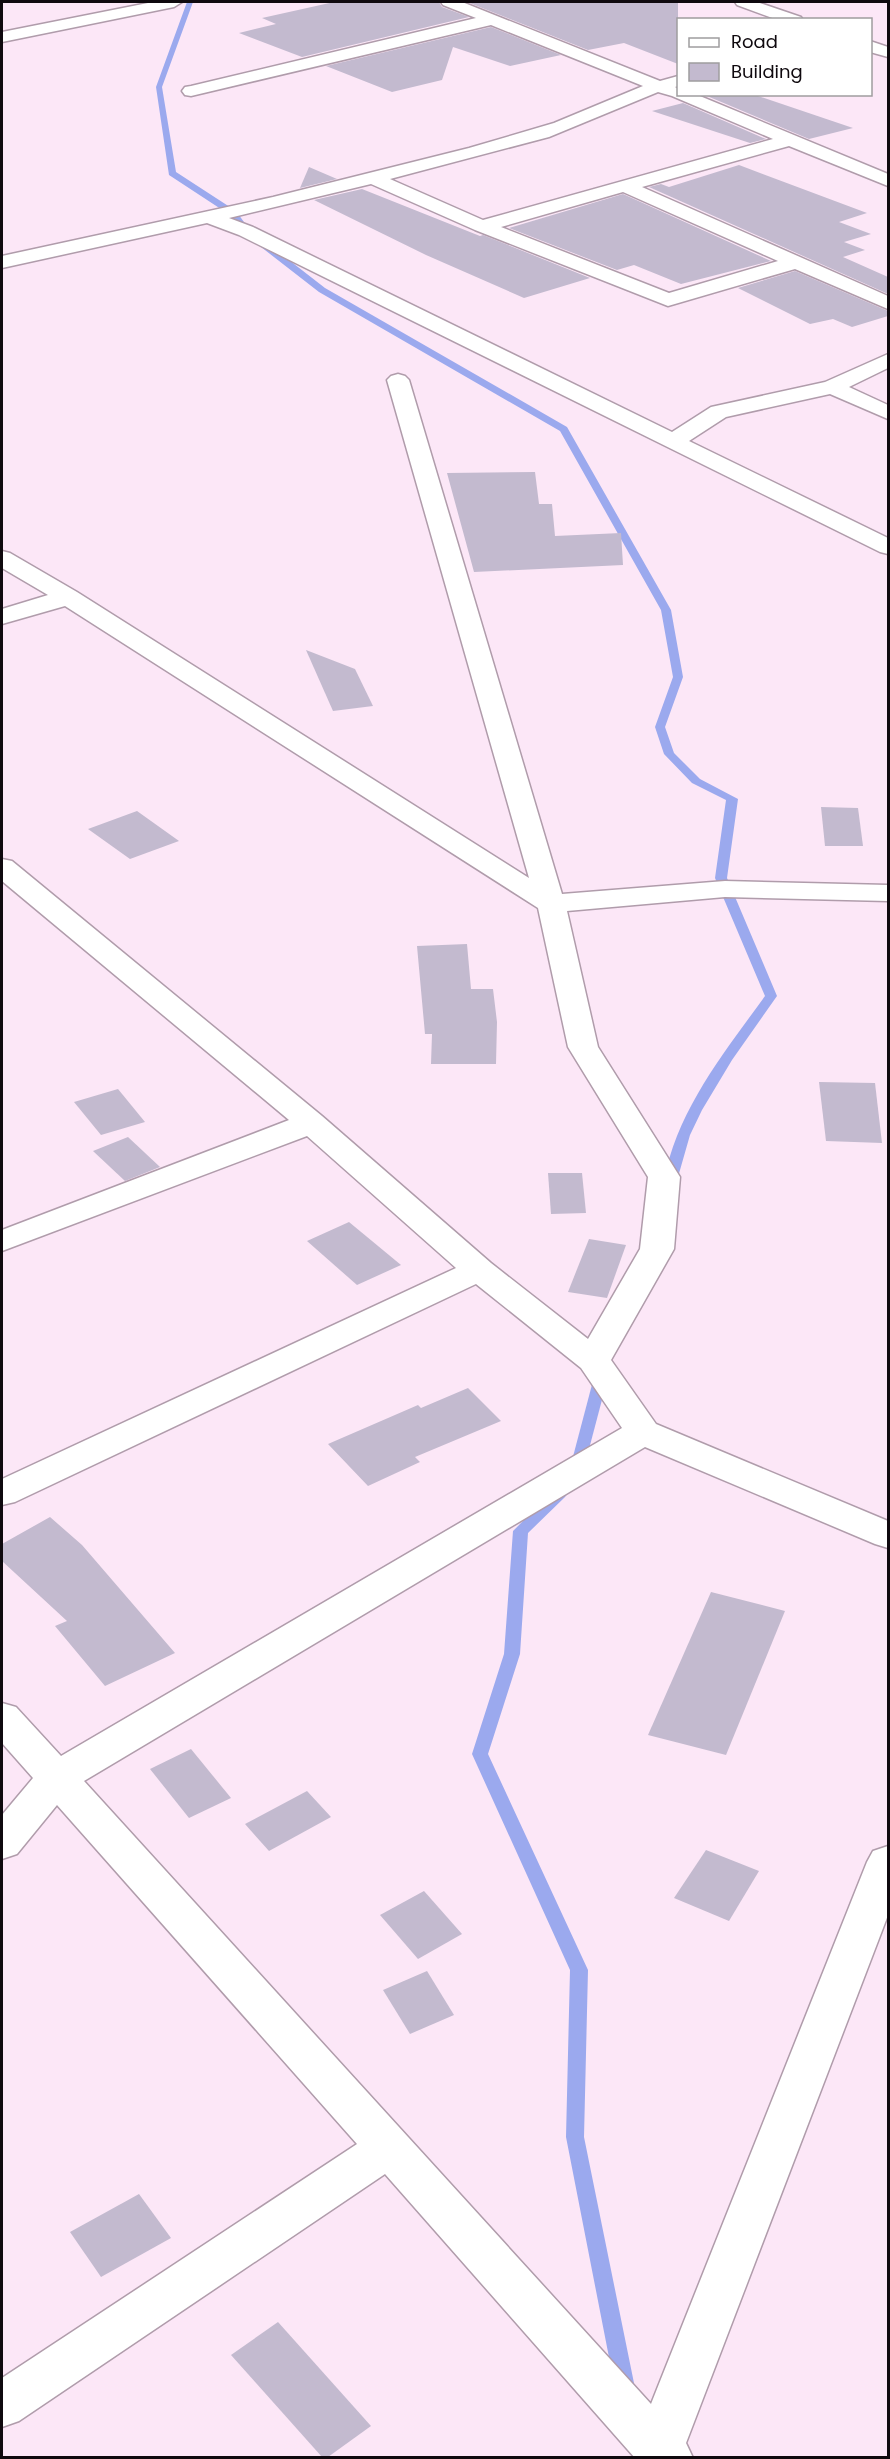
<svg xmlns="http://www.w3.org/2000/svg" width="890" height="2459" viewBox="0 0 890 2459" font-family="Poppins,sans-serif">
<rect width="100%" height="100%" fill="#fce7f7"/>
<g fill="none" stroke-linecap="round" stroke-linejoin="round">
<g fill="#9ba9ee" fill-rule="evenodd">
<path d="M 187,2 L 193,2 L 162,87 L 176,172 L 236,211 L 249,229 L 325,288 L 567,427 L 671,610 L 683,677 L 665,727 L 674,753 L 700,779 L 738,799 L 727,878 L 777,996 L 732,1060 L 702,1110 L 690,1135 L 676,1184 L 666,1184 L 664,1181 C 677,1110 724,1053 765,996 L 715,878 L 726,800 L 692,783 L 664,754 L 655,727 L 673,677 L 661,610 L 560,431 L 319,292 L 243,233 L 230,215 L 169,175 L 156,87 Z"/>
<path d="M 601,1372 L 608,1377 L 584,1468 L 582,1471 L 572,1471 L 570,1468 L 594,1377 Z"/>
<path d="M 560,1488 L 565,1489 L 568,1493 L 565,1497 L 528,1533 L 520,1654 L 488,1754 L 588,1970 L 584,2137 L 635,2388 L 632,2394 L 625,2397 L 618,2394 L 615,2388 L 566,2137 L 570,1970 L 472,1754 L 504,1654 L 513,1531 L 555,1489 Z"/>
</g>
</g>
<g fill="#c3bacf">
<path d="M 334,2 L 439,2 L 442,7 L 469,17 L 302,57 L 239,33 L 276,24 L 262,18 Z"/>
<path d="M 467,2 L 678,2 L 678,64 L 624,43 L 588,50 Z"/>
<path d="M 491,27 L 561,55 L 510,66 L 453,47 L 442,80 L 392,92 L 326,66 Z"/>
<path d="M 713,94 L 752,94 L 853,128 L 809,139 L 707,96 Z"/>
<path d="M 683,103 L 766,139 L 750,143 L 652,111 Z"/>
<path d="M 739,165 L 867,213 L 839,222 L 871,234 L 844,242 L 865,250 L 843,257 L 888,277 L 888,294 L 649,187 L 661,184 L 669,187 Z"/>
<path d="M 309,167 L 337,179 L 300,188 Z"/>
<path d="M 362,189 L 480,236 L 483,235 L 590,278 L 524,298 L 426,255 L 314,200 Z"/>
<path d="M 623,194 L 771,261 L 681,284 L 634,265 L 617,270 L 509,228 Z"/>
<path d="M 795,271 L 888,311 L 888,316 L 852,327 L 833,319 L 810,324 L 738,288 Z"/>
<path d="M 535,472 L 539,504 L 552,504 L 555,536 L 621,533 L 623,565 L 474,572 L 447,473 Z"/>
<path d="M 306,650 L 355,669 L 373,706 L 333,711 Z"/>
<path d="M 821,807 L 858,808 L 863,846 L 825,846 Z"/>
<path d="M 137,811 L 179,841 L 130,859 L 88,829 Z"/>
<path d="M 467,944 L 471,989 L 493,989 L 497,1022 L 496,1064 L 431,1064 L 432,1034 L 425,1034 L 417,946 Z"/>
<path d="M 819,1082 L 875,1083 L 882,1143 L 826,1141 Z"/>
<path d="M 118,1089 L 145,1122 L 101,1135 L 74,1102 Z"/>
<path d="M 128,1137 L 160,1167 L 125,1181 L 93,1151 Z"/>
<path d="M 548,1173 L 582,1173 L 586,1213 L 551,1214 Z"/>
<path d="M 349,1222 L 401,1265 L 357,1285 L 307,1241 Z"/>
<path d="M 589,1239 L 626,1245 L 607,1298 L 568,1292 Z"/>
<path d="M 468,1388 L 501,1421 L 415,1457 L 420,1462 L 368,1486 L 328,1444 L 418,1405 L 421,1408 Z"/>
<path d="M 50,1517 L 82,1545 L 175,1653 L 105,1686 L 55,1626 L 67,1621 L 2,1561 L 2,1544 Z"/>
<path d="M 711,1592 L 785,1611 L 726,1755 L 648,1735 Z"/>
<path d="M 191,1749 L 231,1798 L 189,1818 L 150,1769 Z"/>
<path d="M 307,1791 L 331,1817 L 269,1851 L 245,1824 Z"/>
<path d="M 706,1850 L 759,1871 L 729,1921 L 674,1898 Z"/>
<path d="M 424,1891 L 462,1934 L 418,1959 L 380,1915 Z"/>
<path d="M 427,1971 L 454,2015 L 410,2034 L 383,1990 Z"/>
<path d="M 139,2194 L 171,2238 L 101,2277 L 70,2232 Z"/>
<path d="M 278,2322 L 371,2426 L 328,2457 L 322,2457 L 231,2355 Z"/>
</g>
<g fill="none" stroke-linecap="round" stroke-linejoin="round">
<g stroke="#b09cab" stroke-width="3">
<g id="minor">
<path d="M 153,2 L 182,2 L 174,7 L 2,42 L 2,32 Z"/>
<path d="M 441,2 L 462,2 L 660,81 L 678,76 L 678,86 L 675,87 L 678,89 L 678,94 L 695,94 L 888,174 L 888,186 L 789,146 L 642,187 L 888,296 L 888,309 L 795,269 L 668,306 L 475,230 L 371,184 L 229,218 L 253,227 L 672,432 L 711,407 L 825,382 L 888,354 L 888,368 L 849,387 L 888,405 L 888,419 L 830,394 L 726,417 L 689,441 L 888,538 L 888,554 L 880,552 L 239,235 L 207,223 L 2,268 L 2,256 L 273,197 L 469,148 L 554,123 L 643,86 L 491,25 L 191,96 L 185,95 L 182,91 L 185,87 L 191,86 L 476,18 L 443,5 ZM 658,92 L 672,96 L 773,139 L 483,220 L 390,179 L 549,137 ZM 623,192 L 778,261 L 669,293 L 501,227 Z"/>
<path d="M 735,2 L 757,2 L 801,17 L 803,20 L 778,20 L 737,5 Z"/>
<path d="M 870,41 L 888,47 L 888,57 L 870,52 Z"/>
<path d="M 398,374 L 405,376 L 409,380 L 562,894 L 725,881 L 888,885 L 888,901 L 725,897 L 567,911 L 598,1047 L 680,1177 L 674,1249 L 611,1360 L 656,1424 L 888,1521 L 888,1548 L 875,1544 L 645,1447 L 84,1781 L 651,2404 L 867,1862 L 873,1851 L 888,1846 L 888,1915 L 686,2443 L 693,2458 L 635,2458 L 385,2174 L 19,2421 L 2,2427 L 2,2378 L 357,2144 L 57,1805 L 17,1854 L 2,1859 L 2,1815 L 33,1778 L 2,1743 L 2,1703 L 16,1707 L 61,1756 L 622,1428 L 581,1368 L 476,1284 L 15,1502 L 2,1505 L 2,1479 L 456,1268 L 307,1136 L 2,1251 L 2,1230 L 289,1120 L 2,881 L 2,859 L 12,861 L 322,1116 L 491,1263 L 588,1339 L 640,1249 L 648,1177 L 568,1047 L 538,908 L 65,606 L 2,624 L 2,609 L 48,595 L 2,568 L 2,551 L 10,553 L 77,592 L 529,878 L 387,380 L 391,376 Z"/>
</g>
</g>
<use href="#minor" fill="#fff" fill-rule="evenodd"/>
</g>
<rect width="890" height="2459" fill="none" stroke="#0f090e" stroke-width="6"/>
<rect x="677" y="18" width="195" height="78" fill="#ffffff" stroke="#9f9d9f" stroke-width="1.5"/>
<rect x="689" y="38" width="30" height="9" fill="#ffffff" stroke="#9f9d9f" stroke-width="1.5"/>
<text x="731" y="48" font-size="18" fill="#0f090e">Road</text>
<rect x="689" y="63" width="30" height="18" fill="#c3bacf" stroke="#9f9d9f" stroke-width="1.5"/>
<text x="731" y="78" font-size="18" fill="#0f090e">Building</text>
</svg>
